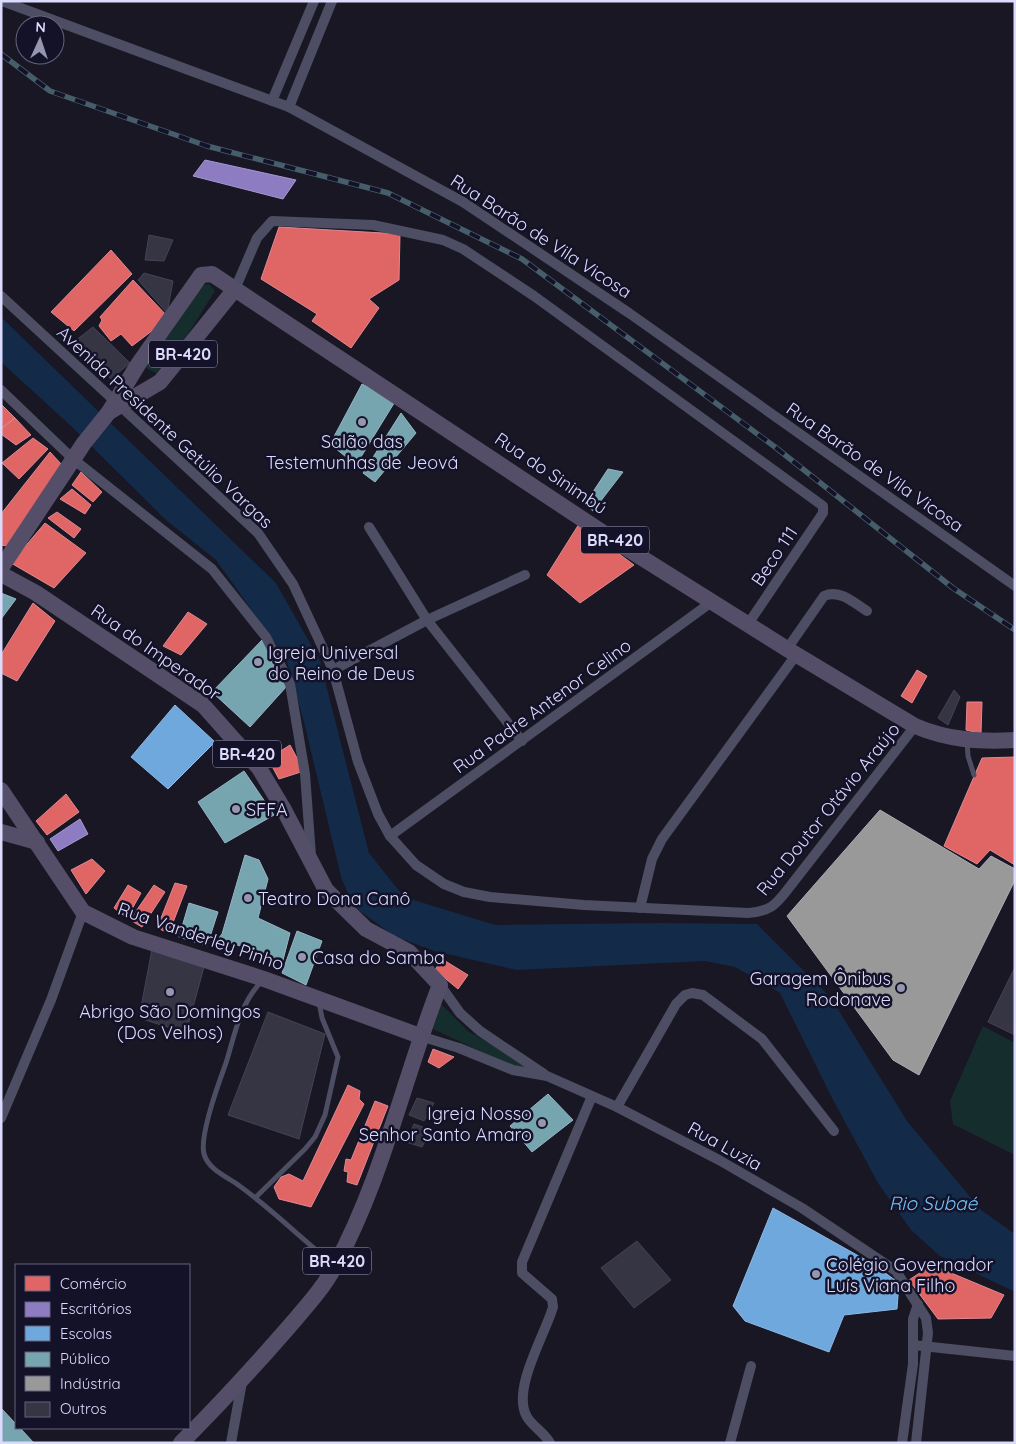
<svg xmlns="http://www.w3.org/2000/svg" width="1016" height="1444" viewBox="0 0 1016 1444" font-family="Quicksand,sans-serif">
<rect width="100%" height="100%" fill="#181723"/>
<g fill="#152e2d">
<path d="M 209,284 L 215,291 L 186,337 L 156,373 L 142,366 L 204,285 Z"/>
<path d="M 440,1003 L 468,1031 L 530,1067 L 521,1070 L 433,1029 Z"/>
<path d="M 983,1026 L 1015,1043 L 1015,1155 L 953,1124 L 950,1101 Z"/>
</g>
<path fill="#132a48" d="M 1,317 L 276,583 L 320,661 L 369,853 L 404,897 L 495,925 L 660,923 L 757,924 L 831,998 L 907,1121 L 981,1210 L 1015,1234 L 1015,1292 L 940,1256 L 911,1230 L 878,1183 L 832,1098 L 780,993 L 735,967 L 705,961 L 517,970 L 434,951 L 394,936 L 353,906 L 341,877 L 304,722 L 286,658 L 216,560 L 166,520 L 71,426 L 1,362 Z"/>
<g fill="#e06666" stroke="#df8993">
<path d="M 279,227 L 400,234 L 399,280 L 369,299 L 379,308 L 351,348 L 312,321 L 317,314 L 261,279 Z"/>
<path d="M 111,250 L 132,274 L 74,331 L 51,312 Z"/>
<path d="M 133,280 L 169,318 L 132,346 L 121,334 L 111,341 L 99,326 L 102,320 L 100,317 Z"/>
<path d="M 1,404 L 15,418 L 1,429 Z"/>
<path d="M 15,418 L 31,435 L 16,445 L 1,434 L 1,429 Z"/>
<path d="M 33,438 L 48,449 L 19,479 L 2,463 Z"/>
<path d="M 50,452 L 62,465 L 7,546 L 1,545 L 1,514 Z"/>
<path d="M 81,472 L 102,492 L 93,502 L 72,485 Z"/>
<path d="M 72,489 L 91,505 L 85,514 L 60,499 Z"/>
<path d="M 57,512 L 81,529 L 74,538 L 48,518 Z"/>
<path d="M 45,523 L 86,553 L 54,588 L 11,563 Z"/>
<path d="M 579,524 L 634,565 L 580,603 L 547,575 Z"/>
<path d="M 33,603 L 55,621 L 17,681 L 1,673 L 1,655 Z"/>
<path d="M 188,612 L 207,624 L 181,655 L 163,646 Z"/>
<path d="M 917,670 L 927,676 L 912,703 L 901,696 Z"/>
<path d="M 967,702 L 982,702 L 981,734 L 966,730 Z"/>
<path d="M 290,745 L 304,771 L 279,779 L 268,759 Z"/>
<path d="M 1015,757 L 1015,865 L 990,850 L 977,864 L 944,846 L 982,758 Z"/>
<path d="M 66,794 L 79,812 L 47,835 L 36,821 Z"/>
<path d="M 92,859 L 105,871 L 86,894 L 71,870 Z"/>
<path d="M 175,883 L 187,886 L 169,933 L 157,928 Z"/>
<path d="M 128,885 L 141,893 L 127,918 L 114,908 Z"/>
<path d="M 154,885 L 165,892 L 142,927 L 130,920 Z"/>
<path d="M 442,959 L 468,975 L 458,989 L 435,970 Z"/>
<path d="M 433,1049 L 454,1057 L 439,1068 L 428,1062 Z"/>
<path d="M 348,1085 L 360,1091 L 359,1099 L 364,1104 L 311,1207 L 279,1199 L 274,1187 L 281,1177 L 289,1174 L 303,1181 Z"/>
<path d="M 375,1101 L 388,1106 L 357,1185 L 347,1182 L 348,1172 L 344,1171 L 346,1159 L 351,1160 Z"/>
<path d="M 932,1265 L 1004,1295 L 991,1318 L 938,1319 L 909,1280 Z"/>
</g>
<g fill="#8e7cc3" stroke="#a598d4">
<path d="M 205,160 L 296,180 L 283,199 L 193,176 Z"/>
<path d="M 80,819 L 88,834 L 58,851 L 50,839 Z"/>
</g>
<g fill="#6fa8dc" stroke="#90b7e6">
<path d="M 175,705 L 215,742 L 168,789 L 131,757 Z"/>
<path d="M 773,1208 L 873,1264 L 899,1283 L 897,1309 L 844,1315 L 829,1352 L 745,1321 L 733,1306 Z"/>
</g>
<g fill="#76a5af" stroke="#95b5c6">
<path d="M 362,384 L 396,400 L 356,465 L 330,444 Z"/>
<path d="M 401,413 L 416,433 L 375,482 L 363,473 Z"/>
<path d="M 608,469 L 623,472 L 593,511 L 585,504 Z"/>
<path d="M 1,593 L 16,599 L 1,619 Z"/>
<path d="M 263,639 L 287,686 L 250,727 L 212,692 Z"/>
<path d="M 244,771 L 274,815 L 225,843 L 198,802 Z"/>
<path d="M 245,855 L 259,860 L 268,879 L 258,918 L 290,933 L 282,964 L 250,949 L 218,939 L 222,934 Z"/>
<path d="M 189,903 L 218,912 L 207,946 L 179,937 Z"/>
<path d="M 297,931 L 322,941 L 306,985 L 282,973 Z"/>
<path d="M 548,1094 L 573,1120 L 532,1152 L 510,1126 Z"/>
<path d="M 1,1408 L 16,1424 L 16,1428 L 20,1428 L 34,1443 L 1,1443 Z"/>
</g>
<path fill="#999" stroke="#adadb7" d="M 880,810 L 979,869 L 991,856 L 1015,869 L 1015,880 L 919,1075 L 893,1060 L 787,916 Z"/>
<g fill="#363544" stroke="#454256">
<path d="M 149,235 L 173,240 L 164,261 L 145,260 Z"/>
<path d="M 144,273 L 173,281 L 167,313 L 138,280 Z"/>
<path d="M 93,327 L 130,363 L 111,379 L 75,341 Z"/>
<path d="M 954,690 L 960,697 L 948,725 L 938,718 Z"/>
<path d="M 152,949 L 204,967 L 186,1033 L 139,1018 Z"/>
<path d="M 1015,967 L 1015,1035 L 988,1022 Z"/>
<path d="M 268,1012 L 325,1034 L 299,1139 L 228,1115 Z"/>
<path d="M 417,1098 L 434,1103 L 424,1121 L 409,1115 Z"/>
<path d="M 414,1124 L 431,1130 L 422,1147 L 406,1142 Z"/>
<path d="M 637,1241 L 671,1280 L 634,1308 L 601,1268 Z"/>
</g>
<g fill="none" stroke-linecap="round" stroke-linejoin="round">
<g stroke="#4d4d63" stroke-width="5">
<path d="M 967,741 L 968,756 L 974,775"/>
<path d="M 262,981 C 240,1003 235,1034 226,1063 C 219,1082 199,1135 204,1154 C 208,1168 223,1175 234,1182 C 269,1206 299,1237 333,1264"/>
<path d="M 256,1197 L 305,1149 L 315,1137 L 325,1115 L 338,1057 L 322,1018 L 319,1002"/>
</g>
<g stroke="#4d4d63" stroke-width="10">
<path d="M 2,1 L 289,107 L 463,202 L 629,313 L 1015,586"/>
<path d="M 272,101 L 314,1"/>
<path d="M 289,107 L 332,1"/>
<path d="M 235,289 L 257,238 L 272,221 L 373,225 L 443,240 L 463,249 L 534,296 L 823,506 L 823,513 L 748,624"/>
<path d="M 1,296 L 258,533 L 293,584 L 333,670 L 358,762 L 378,814 L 390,836 L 416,865 L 444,884 L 464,892 L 490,897 L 584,905 L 748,913 C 770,911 775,906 788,889 L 915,726"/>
<path d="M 1,390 L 73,459 L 212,569 L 266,637 L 290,684 L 305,774 L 311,855"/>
<path d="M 369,527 L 427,620 L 522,741"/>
<path d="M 787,649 L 824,596 C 840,589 854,603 867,611"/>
<path d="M 333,670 L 427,620 L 525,575"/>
<path d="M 390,836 L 713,601"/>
<path d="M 640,908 L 652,859 L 662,839 L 796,655"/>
<path d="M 440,985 L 460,1013 L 480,1031 L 544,1074"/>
<path d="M 420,1036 L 459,1048 L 513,1070 L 547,1076 L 617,1107 L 719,1160 L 802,1208 L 896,1271 L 926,1318 L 928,1333 L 916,1443"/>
<path d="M 617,1107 L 676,1004 L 685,995 L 692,993 L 703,995 L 762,1039 L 834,1131"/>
<path d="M 1,1118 L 51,1000 L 83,912"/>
<path d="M 913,1345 L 1015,1356"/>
<path d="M 231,1443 L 242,1382"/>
<path d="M 550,1443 C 545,1433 533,1427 527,1417 C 511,1390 545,1335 553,1307 L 552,1299 L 522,1273 L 522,1262 L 592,1096"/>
<path d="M 730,1443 L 751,1366"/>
<path d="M 902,1443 L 913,1364 L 913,1319 L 918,1304"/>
</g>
<g stroke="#544e68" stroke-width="16">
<path d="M 109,412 L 160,382 L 235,289"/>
<path d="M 1,568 L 84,443 L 109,412 L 139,363 L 201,275 L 212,274 L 623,546 L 787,649 L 915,726 C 948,740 979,742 1015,740"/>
<path d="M 1,574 L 36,593 L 203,705 L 259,768 L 283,808 L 326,890 L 366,929 L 409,952 L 440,985 C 404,1077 383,1178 335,1266 C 323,1289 304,1309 287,1329 C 253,1368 218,1406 181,1443"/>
<path d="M 1,790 L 83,912 L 133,937 L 264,979 L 420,1036"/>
<path d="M 1,832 L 37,842"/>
</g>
<g stroke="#465d6a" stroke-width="5.5">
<path id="rail" d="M 1,54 L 50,91 L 207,146 L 388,193 L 522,259 L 775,447 L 953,588 L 1015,630"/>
</g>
<use href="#rail" stroke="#141228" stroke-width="4" stroke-dasharray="11" stroke-linecap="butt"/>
</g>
<g fill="#9796b1" stroke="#141228" stroke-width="2">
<circle cx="362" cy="422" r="5"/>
<circle cx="258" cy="662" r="5"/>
<circle cx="236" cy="809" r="5"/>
<circle cx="248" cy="898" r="5"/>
<circle cx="302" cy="957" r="5"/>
<circle cx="901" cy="988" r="5"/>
<circle cx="170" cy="992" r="5"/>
<circle cx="542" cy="1123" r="5"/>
<circle cx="816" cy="1274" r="5"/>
</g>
<g text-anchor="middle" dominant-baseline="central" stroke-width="5" stroke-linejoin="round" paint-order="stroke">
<g fill="#141228" stroke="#a09fbd" stroke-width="1">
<rect x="149" y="340.5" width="68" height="27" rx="4"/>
<rect x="581" y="526.5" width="68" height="27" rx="4"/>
<rect x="213" y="740.5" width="68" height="27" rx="4"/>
<rect x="303" y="1247.5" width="68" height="27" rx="4"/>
</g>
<g font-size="16" font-weight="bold" fill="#dcdbfd">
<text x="183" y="354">BR-420</text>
<text x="615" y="540">BR-420</text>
<text x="247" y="754">BR-420</text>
<text x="337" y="1261">BR-420</text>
</g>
<g font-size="18" fill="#dcdbfd" stroke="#141228">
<text transform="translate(541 236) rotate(33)">Rua Barão de Vila Vicosa</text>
<text transform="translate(165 427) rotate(43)">Avenida Presidente Getúlio Vargas</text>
<text transform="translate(875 467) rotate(35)">Rua Barão de Vila Vicosa</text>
<text transform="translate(551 473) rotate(34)">Rua do Sinimbú</text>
<text transform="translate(774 556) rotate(-56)">Beco 111</text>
<text transform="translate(156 652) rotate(35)">Rua do Imperador</text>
<text transform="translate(542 706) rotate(-36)">Rua Padre Antenor Celino</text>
<text transform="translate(828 809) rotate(-51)">Rua Doutor Otávio Araújo</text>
<text transform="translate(201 936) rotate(19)">Rua Vanderley Pinho</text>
<text transform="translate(725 1146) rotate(29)">Rua Luzia</text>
</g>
<g font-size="18" fill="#dcdbfd" stroke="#141228" text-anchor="start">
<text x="362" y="441" text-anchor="middle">Salão das<tspan x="362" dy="21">Testemunhas de Jeová</tspan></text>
<text x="268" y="652">Igreja Universal<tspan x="268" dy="21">do Reino de Deus</tspan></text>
<text x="246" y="809">SFFA</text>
<text x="258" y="898">Teatro Dona Canô</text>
<text x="312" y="957">Casa do Samba</text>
<text x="891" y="978" text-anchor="end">Garagem Ônibus<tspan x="891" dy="21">Rodonave</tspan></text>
<text x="170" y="1011" text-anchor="middle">Abrigo São Domingos<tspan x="170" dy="21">(Dos Velhos)</tspan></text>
<text x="532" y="1113" text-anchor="end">Igreja Nosso<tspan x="532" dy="21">Senhor Santo Amaro</tspan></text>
<text x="826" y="1264">Colégio Governador<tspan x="826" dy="21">Luís Viana Filho</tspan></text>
</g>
<g font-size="19" font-style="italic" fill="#70c3f6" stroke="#141228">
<text x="933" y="1203">Rio Subaé</text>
</g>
</g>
<rect width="1016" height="1444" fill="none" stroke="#dcdbfd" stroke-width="5"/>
<rect x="15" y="1264" width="175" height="165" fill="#141228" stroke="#64627d"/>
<rect x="25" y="1276" width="25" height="15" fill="#e06666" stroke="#64627d"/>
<text x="60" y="1289" font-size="15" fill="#dcdbfd">Comércio</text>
<rect x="25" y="1302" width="25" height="15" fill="#8e7cc3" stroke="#64627d"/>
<text x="60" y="1314" font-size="15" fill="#dcdbfd">Escritórios</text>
<rect x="25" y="1326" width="25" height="15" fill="#6fa8dc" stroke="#64627d"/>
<text x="60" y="1339" font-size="15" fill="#dcdbfd">Escolas</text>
<rect x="25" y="1352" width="25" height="15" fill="#76a5af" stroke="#64627d"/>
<text x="60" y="1364" font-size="15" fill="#dcdbfd">Público</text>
<rect x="25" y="1376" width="25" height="15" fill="#999999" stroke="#64627d"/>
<text x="60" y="1389" font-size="15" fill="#dcdbfd">Indústria</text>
<rect x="25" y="1402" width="25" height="15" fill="#363544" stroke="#64627d"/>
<text x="60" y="1414" font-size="15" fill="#dcdbfd">Outros</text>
<g transform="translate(40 40) rotate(3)"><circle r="24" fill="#141228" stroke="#64627d"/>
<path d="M0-4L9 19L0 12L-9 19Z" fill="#9796b1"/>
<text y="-8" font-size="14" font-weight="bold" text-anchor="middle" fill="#dcdbfd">N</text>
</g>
</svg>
